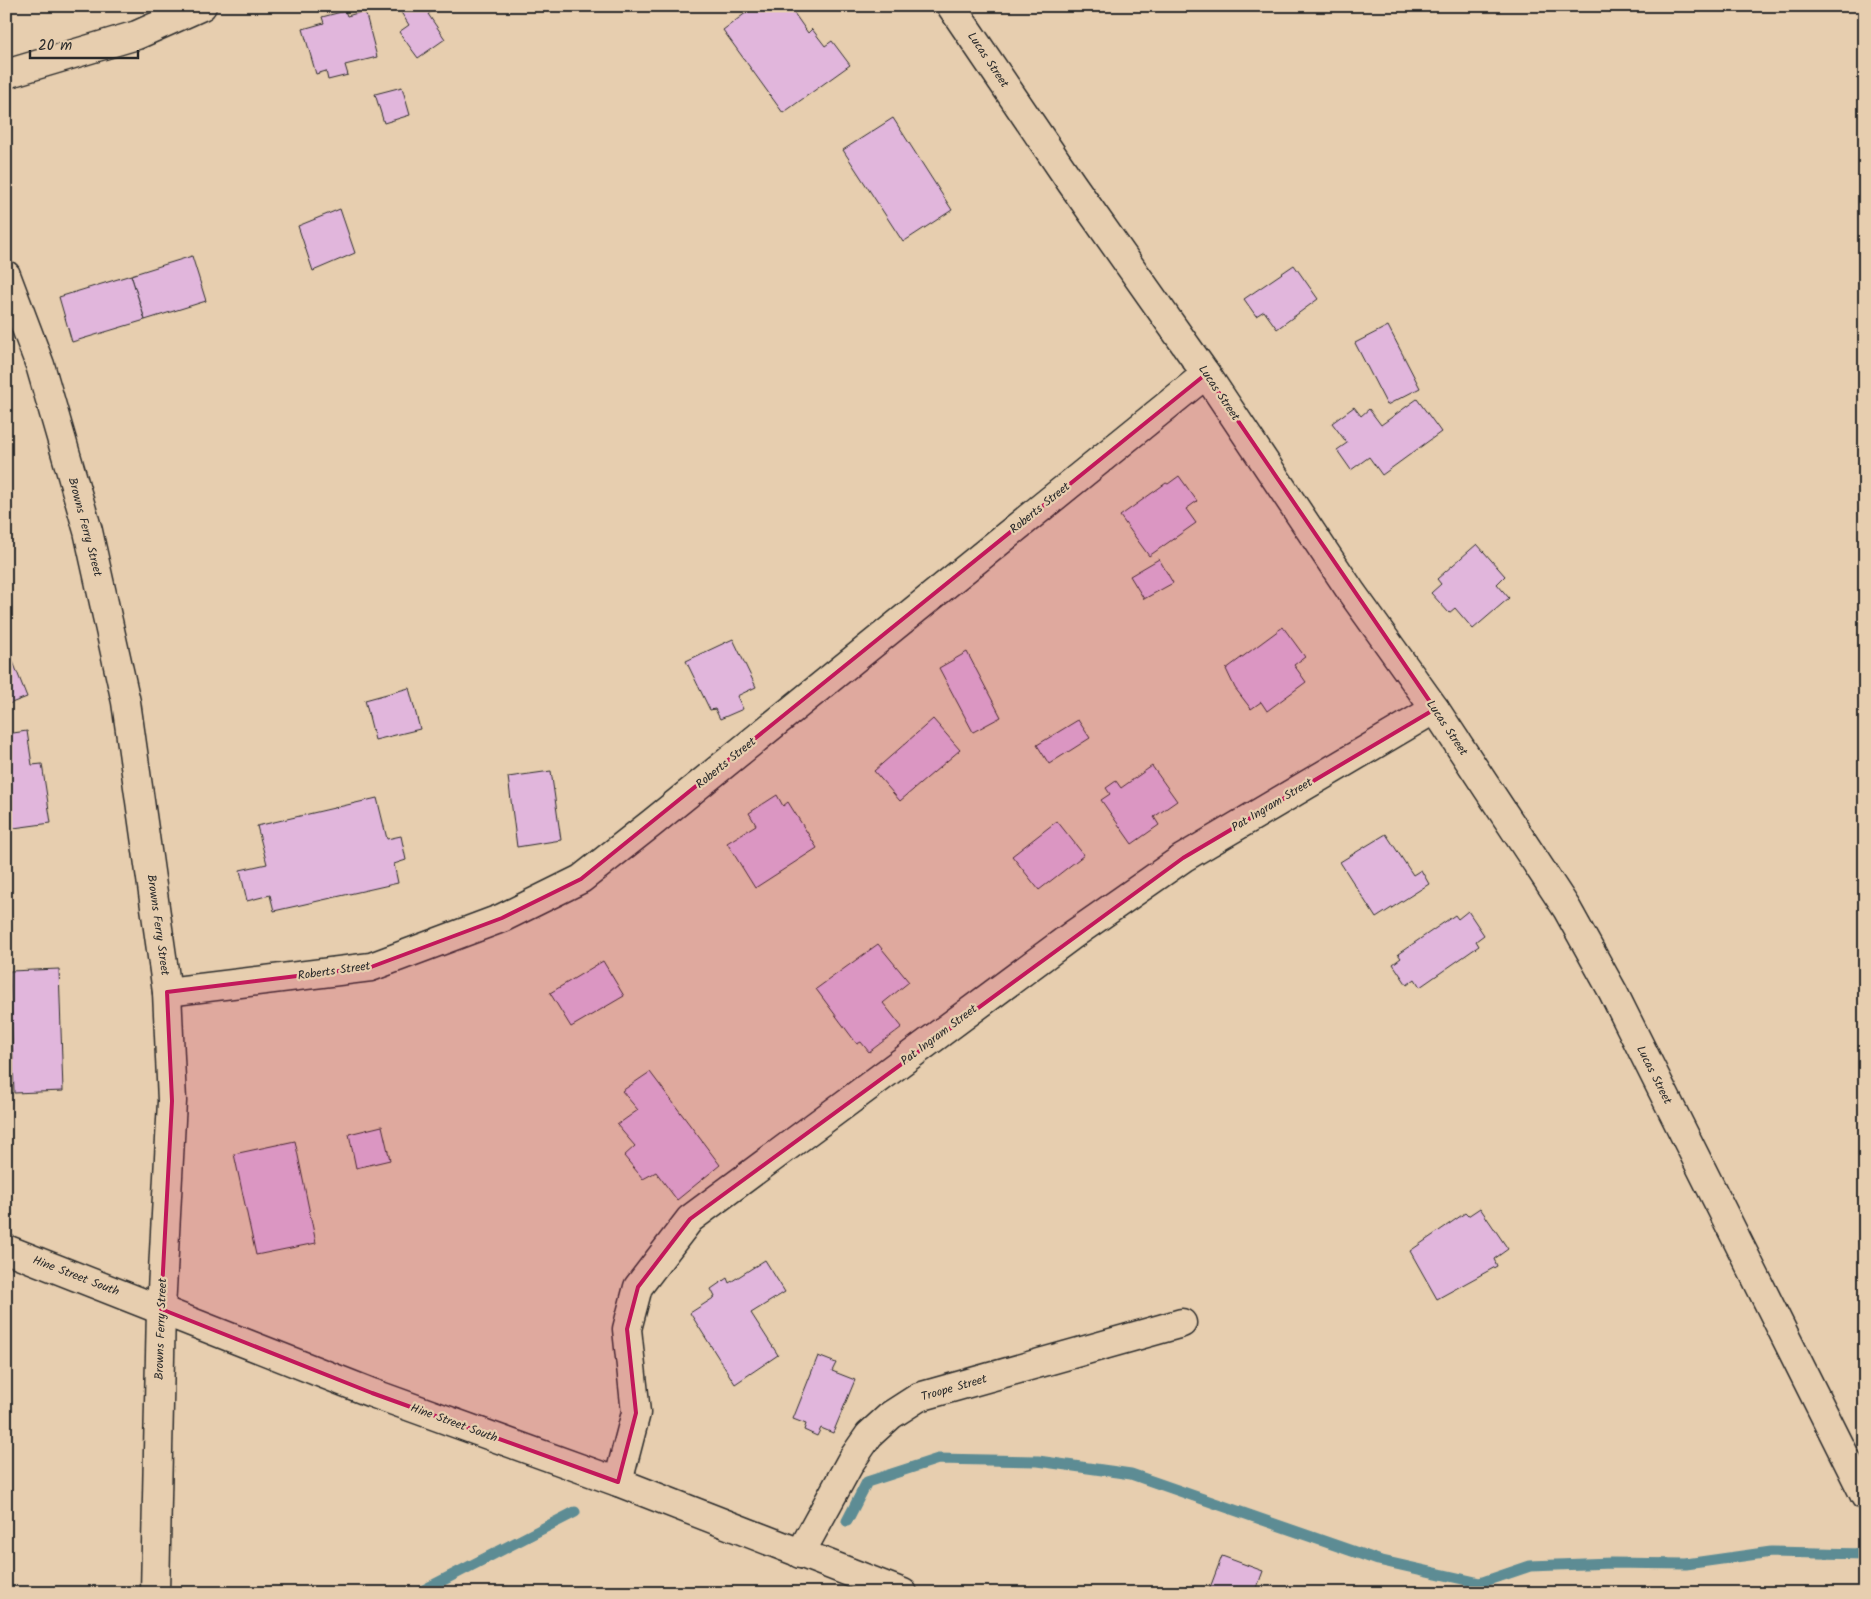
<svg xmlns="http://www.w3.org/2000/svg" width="1871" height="1599" viewBox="0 0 1871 1599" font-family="Kalam,sans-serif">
<rect width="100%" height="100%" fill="#e7ceaf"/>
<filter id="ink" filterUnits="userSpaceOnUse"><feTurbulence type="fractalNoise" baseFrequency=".02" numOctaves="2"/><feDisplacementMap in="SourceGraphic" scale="10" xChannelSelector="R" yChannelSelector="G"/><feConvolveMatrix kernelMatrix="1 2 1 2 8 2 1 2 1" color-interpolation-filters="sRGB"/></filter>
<g filter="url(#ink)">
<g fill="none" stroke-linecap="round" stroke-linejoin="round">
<g stroke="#5d8c94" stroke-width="11">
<path d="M 847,1521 L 867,1482 L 938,1459 L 1038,1461 L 1131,1474 L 1378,1560 L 1480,1583 L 1530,1566 L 1611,1563 L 1686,1564 L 1771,1552 L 1865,1554"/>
<path d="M 418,1593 L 575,1512"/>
</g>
</g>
<g fill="#e1b6dc" stroke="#2b2b2b">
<path d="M 397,6 L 440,6 L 428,14 L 445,39 L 418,58 L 399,32 L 409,25 Z"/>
<path d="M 755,6 L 797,6 L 799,9 L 794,13 L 808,33 L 812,29 L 825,46 L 832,41 L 850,65 L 783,113 L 723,30 Z"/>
<path d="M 345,11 L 347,16 L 365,11 L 377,57 L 345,65 L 348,75 L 328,80 L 326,71 L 316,74 L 303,29 L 324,23 L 322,17 Z"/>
<path d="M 402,87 L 410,115 L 384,123 L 375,94 Z"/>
<path d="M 893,118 L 952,210 L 903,242 L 843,150 Z"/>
<path d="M 340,209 L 355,253 L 313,271 L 298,226 Z"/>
<path d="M 192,256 L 206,301 L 145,320 L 131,275 Z"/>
<path d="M 1294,265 L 1318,299 L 1277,329 L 1264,311 L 1256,316 L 1244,299 Z"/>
<path d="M 131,275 L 145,320 L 72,342 L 59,297 Z"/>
<path d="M 1388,326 L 1420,388 L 1387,405 L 1355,343 Z"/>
<path d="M 1417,399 L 1441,432 L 1382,475 L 1369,457 L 1351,470 L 1337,450 L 1347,443 L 1332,423 L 1354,407 L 1361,416 L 1369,409 L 1381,425 Z"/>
<path d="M 1179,476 L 1197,501 L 1186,509 L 1196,523 L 1149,556 L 1120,516 L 1166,483 L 1168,484 Z"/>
<path d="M 1477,544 L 1505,576 L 1497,584 L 1509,598 L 1473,629 L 1455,608 L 1449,613 L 1431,593 L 1441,584 L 1437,579 Z"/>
<path d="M 1159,559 L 1173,583 L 1144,599 L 1130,576 Z"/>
<path d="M 1283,627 L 1305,657 L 1294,665 L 1306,682 L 1267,711 L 1261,702 L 1251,709 L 1235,688 L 1226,669 Z"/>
<path d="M 733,639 L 756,687 L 737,696 L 743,709 L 720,719 L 715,709 L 710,710 L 686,661 Z"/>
<path d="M 6,644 L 27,697 L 6,705 Z"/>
<path d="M 967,652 L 1001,717 L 973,732 L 939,668 Z"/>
<path d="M 409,688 L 420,729 L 375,740 L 365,700 Z"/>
<path d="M 933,719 L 960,750 L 900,801 L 874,771 Z"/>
<path d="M 1078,720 L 1090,738 L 1049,764 L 1037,745 Z"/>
<path d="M 27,731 L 32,765 L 42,764 L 51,823 L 6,829 L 6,734 Z"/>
<path d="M 1152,766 L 1177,801 L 1154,817 L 1159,825 L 1132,844 L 1101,800 L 1110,794 L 1106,788 L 1116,781 L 1121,788 Z"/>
<path d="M 551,771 L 561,840 L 517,847 L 508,777 Z"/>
<path d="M 777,795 L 783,806 L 788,802 L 817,848 L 755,888 L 727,843 L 756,825 L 749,813 Z"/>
<path d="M 377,798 L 387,839 L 401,836 L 406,860 L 394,864 L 398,883 L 274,911 L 270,895 L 247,901 L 240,870 L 267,864 L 257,826 Z"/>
<path d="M 1057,821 L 1084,855 L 1039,890 L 1012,856 Z"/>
<path d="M 1386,834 L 1413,875 L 1421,870 L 1429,884 L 1376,918 L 1340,862 Z"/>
<path d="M 1468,911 L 1484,935 L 1476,941 L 1479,946 L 1420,987 L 1415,979 L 1407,985 L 1393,964 L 1401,958 L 1398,954 L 1455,915 L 1458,919 Z"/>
<path d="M 878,944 L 909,982 L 883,1003 L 902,1027 L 869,1052 L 861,1042 L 857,1044 L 816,989 Z"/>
<path d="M 603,961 L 624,996 L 571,1027 L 550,993 Z"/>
<path d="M 59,969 L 63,1091 L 14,1093 L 10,971 Z"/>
<path d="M 650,1072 L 720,1165 L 677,1200 L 656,1172 L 643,1179 L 624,1156 L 635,1146 L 617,1125 L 638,1110 L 622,1091 Z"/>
<path d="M 382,1126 L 390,1160 L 356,1168 L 349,1134 Z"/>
<path d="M 295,1141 L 316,1243 L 256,1255 L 234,1154 Z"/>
<path d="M 1480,1208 L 1508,1249 L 1494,1259 L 1497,1266 L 1437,1299 L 1410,1251 L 1465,1213 L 1468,1216 Z"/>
<path d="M 765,1260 L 785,1292 L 751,1313 L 778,1355 L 735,1384 L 690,1313 L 715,1297 L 711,1289 L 727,1278 L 729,1283 Z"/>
<path d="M 818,1356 L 836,1363 L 832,1371 L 855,1380 L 833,1433 L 821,1428 L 817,1436 L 804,1430 L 806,1424 L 793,1419 Z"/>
<path d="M 1222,1556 L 1263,1571 L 1255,1593 L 1208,1593 Z"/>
</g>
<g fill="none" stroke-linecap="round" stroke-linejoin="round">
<g stroke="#2b2b2b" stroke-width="31">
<g id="minor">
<path d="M 951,6 L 1072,184 L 1206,374 L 1352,593 L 1435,709 L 1567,909 L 1613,992 L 1865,1496"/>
<path d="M 6,74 L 137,35 L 202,6"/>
<path d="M 6,275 L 40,365 L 88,531 L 126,702 L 167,992 L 172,1101 L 161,1309 L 155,1593"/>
<path d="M 167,992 L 371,967 L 502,918 L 581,879 L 652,823 L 1206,374"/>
<path d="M 6,1249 L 372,1393 L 618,1482 L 903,1593"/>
<path d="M 618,1482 L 636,1413 L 627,1329 L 638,1287 L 690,1219 L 1074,934 L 1183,858 L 1435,709"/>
<path d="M 800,1554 L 851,1461 L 869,1435 L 891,1415 L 919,1397 L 1182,1323"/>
</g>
</g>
<use href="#minor" stroke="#e7ceaf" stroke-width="28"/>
</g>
</g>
<path fill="#c2185b" fill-opacity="0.2" stroke="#c2185b" stroke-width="4" stroke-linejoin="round" d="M 1206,374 L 1435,709 L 1183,858 L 690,1219 L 638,1287 L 627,1329 L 636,1413 L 618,1482 L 372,1393 L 161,1309 L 172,1101 L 167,992 L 371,967 L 502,918 L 581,879 Z"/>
<g text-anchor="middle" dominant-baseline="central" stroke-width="4.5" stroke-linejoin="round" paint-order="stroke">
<g font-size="12" fill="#2b2b2b" stroke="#e7ceaf">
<text transform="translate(988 60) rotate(56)">Lucas Street</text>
<text transform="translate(1219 393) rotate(56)">Lucas Street</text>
<text transform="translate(1040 508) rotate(-39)">Roberts Street</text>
<text transform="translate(85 527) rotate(75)">Browns Ferry Street</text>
<text transform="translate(1447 728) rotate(56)">Lucas Street</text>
<text transform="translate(726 763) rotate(-39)">Roberts Street</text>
<text transform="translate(1272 805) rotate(-31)">Pat Ingram Street</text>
<text transform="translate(158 925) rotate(82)">Browns Ferry Street</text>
<text transform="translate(334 971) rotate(-8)">Roberts Street</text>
<text transform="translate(939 1035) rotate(-37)">Pat Ingram Street</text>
<text transform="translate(1654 1075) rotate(63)">Lucas Street</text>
<text transform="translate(76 1276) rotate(21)">Hine Street South</text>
<text transform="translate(161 1329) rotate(-88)">Browns Ferry Street</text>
<text transform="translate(954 1388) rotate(-16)">Troope Street</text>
<text transform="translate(454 1423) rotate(20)">Hine Street South</text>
</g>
</g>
<rect width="1871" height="1599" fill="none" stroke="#e7ceaf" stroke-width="25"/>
<rect x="12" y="12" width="1846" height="1574" fill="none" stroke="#2b2b2b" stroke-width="2" filter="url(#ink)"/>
<path d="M30 50v8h108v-8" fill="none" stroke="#2b2b2b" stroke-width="2.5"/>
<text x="38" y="50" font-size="15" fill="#2b2b2b" stroke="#e7ceaf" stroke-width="4" paint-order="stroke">20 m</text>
</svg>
